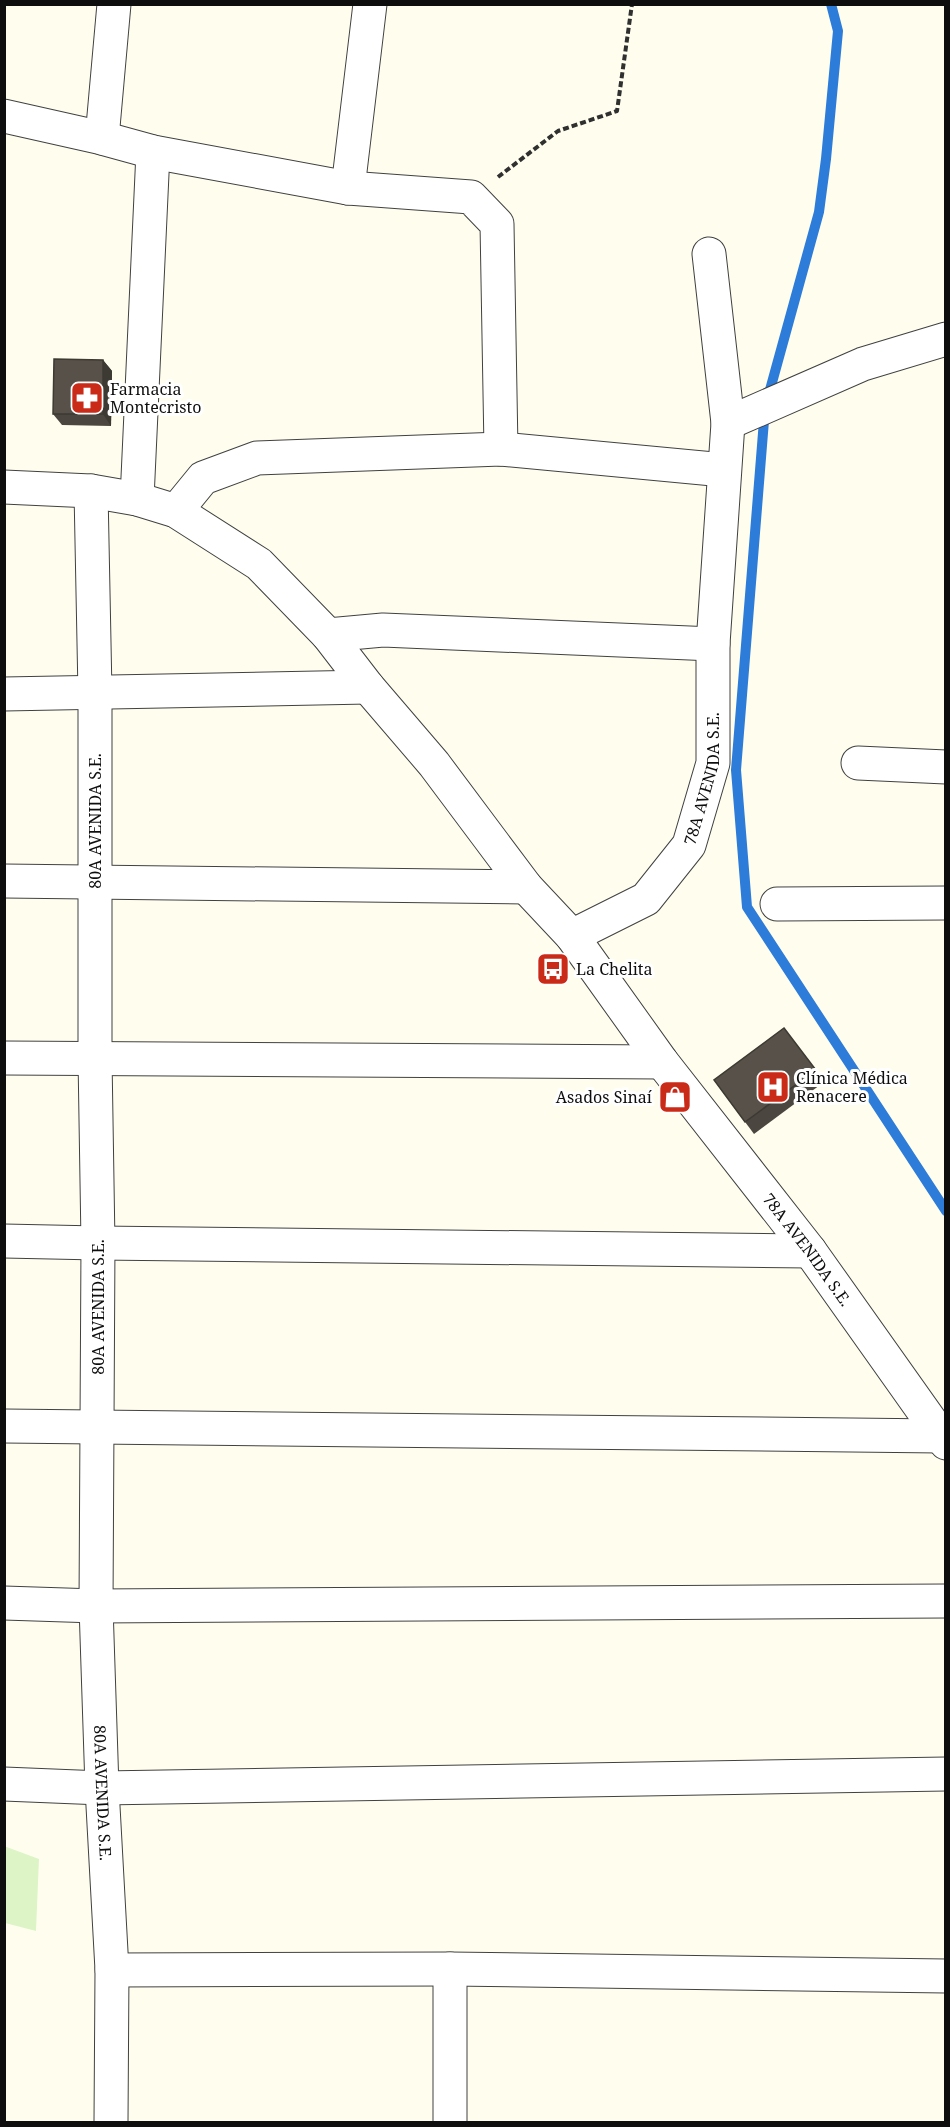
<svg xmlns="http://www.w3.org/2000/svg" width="950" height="2127" viewBox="0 0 950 2127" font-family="'Noto Serif',serif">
<rect width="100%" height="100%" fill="#fffeee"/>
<path fill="#ddf4c7" d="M 4,1846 L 39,1859 L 36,1931 L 5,1923 Z"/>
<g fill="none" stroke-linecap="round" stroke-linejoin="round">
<path stroke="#2e7cd9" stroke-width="10" d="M 831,4 L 838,31 L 826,159 L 819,212 L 765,408 L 736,770 L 747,907 L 946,1211"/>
<g stroke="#414141" stroke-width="35">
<g id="minor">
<path d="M 4,116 L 102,138 L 153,152 L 348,188 L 471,197 L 497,224 L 501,449"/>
<path d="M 102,138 L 114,4"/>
<path d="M 348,188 L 370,4"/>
<path d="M 728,423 L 863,364 L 946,339"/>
<path id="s1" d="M 91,491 L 95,693 L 95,1058 L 98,1243 L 96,1606 L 102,1788 L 112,1970 L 111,2122"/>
<path d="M 137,499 L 153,152"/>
<path d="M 176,511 L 203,478 L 257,458 L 501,449 L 724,470"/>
<path d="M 328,635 L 383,630 L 713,644"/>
<path d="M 4,694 L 368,687"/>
<path d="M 858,763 L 946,767"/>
<path d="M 4,881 L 526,887"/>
<path d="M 777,904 L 946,903"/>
<path id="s2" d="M 572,936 L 646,899 L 689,845 L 713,763 L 713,644 L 728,423 L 709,254"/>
<path d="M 4,1058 L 662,1062"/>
<path d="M 4,1241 L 98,1243 L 810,1251"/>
<path d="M 4,1426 L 940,1436"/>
<path d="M 4,1603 L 96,1606 L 946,1601"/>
<path d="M 4,1784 L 102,1788 L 946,1774"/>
<path d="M 450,1969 L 450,2122"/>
<path d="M 112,1970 L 450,1969 L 946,1976"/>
</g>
</g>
<g stroke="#414141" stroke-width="35">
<g id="tertiary">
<path id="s3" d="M 4,487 L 91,491 L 137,499 L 176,511 L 259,564 L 328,635 L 368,687 L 434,764 L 526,887 L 572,936 L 662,1062 L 810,1251 L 946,1443"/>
</g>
</g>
<path stroke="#303030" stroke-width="4" stroke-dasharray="6 3" stroke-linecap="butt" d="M 498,177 L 558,131 L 617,111 L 632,4"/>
<use href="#minor" stroke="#fff" stroke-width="33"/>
<use href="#tertiary" stroke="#fff" stroke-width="33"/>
</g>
<g fill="#4b463f">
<path d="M 103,360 L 112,371 L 111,426 L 62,425 L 53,414 Z"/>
<path d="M 816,1070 L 824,1082 L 754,1134 L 714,1080 Z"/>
</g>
<path fill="#3d3933" d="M 103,360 L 112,371 L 111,426 L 103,414 Z"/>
<g fill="#575149" stroke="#3d3933" stroke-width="1.5">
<path d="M 54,359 L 103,360 L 103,414 L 53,414 Z"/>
<path d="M 784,1028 L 816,1070 L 745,1122 L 714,1080 Z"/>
</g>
<defs>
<g id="pharmacy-square" transform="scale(1.725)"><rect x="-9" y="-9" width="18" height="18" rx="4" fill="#ca2b19" stroke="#fff"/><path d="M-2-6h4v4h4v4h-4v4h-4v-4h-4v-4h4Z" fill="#fff"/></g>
<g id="bus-square" transform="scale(1.725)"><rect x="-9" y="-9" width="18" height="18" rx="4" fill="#ca2b19" stroke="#fff"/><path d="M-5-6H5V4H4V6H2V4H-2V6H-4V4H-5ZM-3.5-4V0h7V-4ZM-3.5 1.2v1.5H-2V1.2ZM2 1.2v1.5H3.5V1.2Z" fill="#fff"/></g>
<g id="hospital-square" transform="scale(1.725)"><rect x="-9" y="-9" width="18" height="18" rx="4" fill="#ca2b19" stroke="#fff"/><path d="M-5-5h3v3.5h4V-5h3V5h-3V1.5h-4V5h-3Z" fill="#fff"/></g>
<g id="shop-square" transform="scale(1.725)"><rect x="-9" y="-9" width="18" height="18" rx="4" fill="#ca2b19" stroke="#fff"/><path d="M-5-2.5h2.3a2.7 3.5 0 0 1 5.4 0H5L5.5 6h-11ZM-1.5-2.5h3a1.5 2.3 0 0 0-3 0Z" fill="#fff"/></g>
</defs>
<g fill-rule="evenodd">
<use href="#pharmacy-square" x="87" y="398"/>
<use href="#bus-square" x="553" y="969"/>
<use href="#hospital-square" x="773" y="1087"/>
<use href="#shop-square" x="675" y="1097"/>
</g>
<g text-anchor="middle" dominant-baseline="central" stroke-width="6" stroke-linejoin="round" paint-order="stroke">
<g font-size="16" fill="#0e0e0e" stroke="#fff" text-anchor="start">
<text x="110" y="389">Farmacia<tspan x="110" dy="18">Montecristo</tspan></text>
<text x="576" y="969">La Chelita</text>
<text x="796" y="1078">Clínica Médica<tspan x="796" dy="18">Renacere</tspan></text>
<text x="652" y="1097" text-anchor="end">Asados Sinaí</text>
</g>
<g font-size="16" fill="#0e0e0e" stroke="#fff">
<text stroke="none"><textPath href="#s2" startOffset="220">78A AVENIDA S.E.</textPath></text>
<text transform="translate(95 821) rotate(-90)">80A AVENIDA S.E.</text>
<text stroke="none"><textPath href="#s3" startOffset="1152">78A AVENIDA S.E.</textPath></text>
<text transform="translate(98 1307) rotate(-90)">80A AVENIDA S.E.</text>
<text stroke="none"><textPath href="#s1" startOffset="1302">80A AVENIDA S.E.</textPath></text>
</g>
</g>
<rect width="950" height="2127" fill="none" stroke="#0e0e0e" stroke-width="12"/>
</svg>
